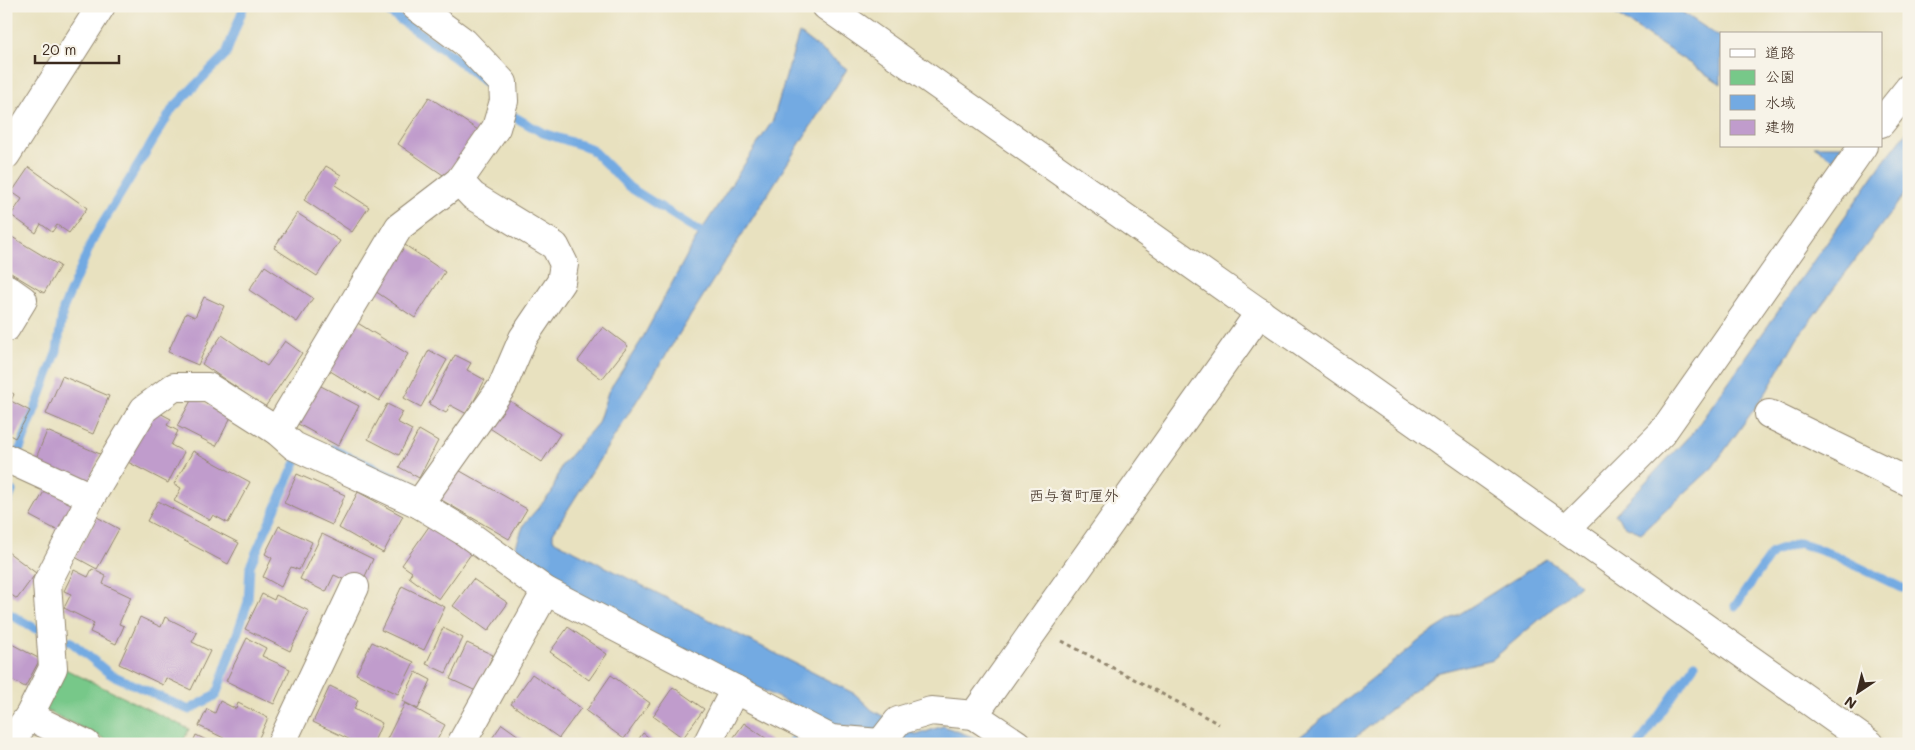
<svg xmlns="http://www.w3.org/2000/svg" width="1915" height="750" viewBox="0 0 1915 750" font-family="Mali,'Klee One',sans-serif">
<rect width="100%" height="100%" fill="#f7f3e8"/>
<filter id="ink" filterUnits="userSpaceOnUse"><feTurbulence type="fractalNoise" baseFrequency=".02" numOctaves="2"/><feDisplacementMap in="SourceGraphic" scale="10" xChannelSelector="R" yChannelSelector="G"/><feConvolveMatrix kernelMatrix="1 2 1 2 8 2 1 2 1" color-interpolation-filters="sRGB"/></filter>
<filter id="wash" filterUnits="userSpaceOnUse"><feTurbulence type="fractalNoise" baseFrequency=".0096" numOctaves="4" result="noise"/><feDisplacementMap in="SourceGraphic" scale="20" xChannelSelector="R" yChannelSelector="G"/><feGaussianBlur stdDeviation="1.12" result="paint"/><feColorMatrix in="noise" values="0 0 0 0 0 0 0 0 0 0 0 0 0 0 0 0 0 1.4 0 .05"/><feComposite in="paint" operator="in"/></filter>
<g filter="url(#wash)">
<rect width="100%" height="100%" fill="#e8e1bf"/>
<path fill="#77c889" stroke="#597954" d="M 65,669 L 189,729 L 182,744 L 115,744 L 43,709 Z"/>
<g fill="#73aae2" stroke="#576a80">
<path d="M 1603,6 L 1673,6 L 1721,38 L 1721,84 Z"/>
<path d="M 799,33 L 847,69 L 553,533 L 553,540 L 855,694 L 872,710 L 917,735 L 943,726 L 992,744 L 893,744 L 864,728 L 835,726 L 574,596 L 513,554 L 524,524 L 552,492 L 561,466 L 598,423 L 608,392 L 641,341 L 694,242 L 773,120 Z"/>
<path d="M 1909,129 L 1909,188 L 1797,338 L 1767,391 L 1712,468 L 1641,533 L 1625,526 L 1615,514 L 1694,431 L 1881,165 Z"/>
<path d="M 1814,146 L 1842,146 L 1833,159 Z"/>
<path d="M 1546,559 L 1570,575 L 1580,585 L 1493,659 L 1436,673 L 1347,744 L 1291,744 L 1425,636 Z"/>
</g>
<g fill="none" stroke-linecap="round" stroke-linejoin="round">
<g stroke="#73aae2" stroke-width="9">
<path d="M 380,6 L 451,55 L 485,82"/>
<path d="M 513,116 L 543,133 L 590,148 L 629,187 L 710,238"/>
<path d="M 20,449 L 57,351 L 63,309 L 93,239 L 173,108 L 226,54 L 244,6"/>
<path d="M 332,449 L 413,485"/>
<path d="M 6,506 L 12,491"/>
<path d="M 1735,606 L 1772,553 L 1799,543 L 1834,555 L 1902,588 L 1909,588"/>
<path d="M 6,612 L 36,629"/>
<path d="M 70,641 L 110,674 L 189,710 L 216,695 L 248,602 L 250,566 L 296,462"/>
<path d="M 791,744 L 793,741"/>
<path d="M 1639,744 L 1695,664"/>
</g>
</g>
<g id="blocks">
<g fill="#c09ccc">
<path d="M 429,97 L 478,130 L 446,177 L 398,144 Z"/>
<path d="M 326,166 L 341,175 L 335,185 L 369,207 L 352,232 L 304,200 Z"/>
<path d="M 29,167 L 87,208 L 69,233 L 57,225 L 52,232 L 41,224 L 36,233 L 11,215 L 22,199 L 12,192 Z"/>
<path d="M 297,213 L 340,241 L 317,276 L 274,248 Z"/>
<path d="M 12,237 L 60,266 L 44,293 L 6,270 L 6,247 Z"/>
<path d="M 402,243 L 445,272 L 415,318 L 372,289 Z"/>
<path d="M 265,266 L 313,298 L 297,322 L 249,290 Z"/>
<path d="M 204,297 L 224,306 L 198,365 L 168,352 L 186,313 L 195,317 Z"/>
<path d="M 356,322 L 408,354 L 379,401 L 327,369 Z"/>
<path d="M 603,327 L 628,346 L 602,379 L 578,361 Z"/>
<path d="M 222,335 L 267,366 L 285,341 L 302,353 L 265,407 L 202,364 Z"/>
<path d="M 429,350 L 447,360 L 421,407 L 404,398 Z"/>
<path d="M 455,355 L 471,363 L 467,370 L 485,380 L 467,414 L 450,405 L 446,413 L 429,404 Z"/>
<path d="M 62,376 L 109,396 L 93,434 L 46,414 Z"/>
<path d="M 319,385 L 359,406 L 338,446 L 298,424 Z"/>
<path d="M 6,390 L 14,394 L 11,401 L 30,411 L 15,438 L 6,433 Z"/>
<path d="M 193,397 L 231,417 L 216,446 L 177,426 Z"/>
<path d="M 504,397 L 560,434 L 542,462 L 485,425 Z"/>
<path d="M 387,404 L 403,412 L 397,422 L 412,430 L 399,455 L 368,439 Z"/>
<path d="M 152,409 L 171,419 L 167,425 L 178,431 L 171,445 L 184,452 L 168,483 L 124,460 Z"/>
<path d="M 419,430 L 438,441 L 419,478 L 399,467 Z"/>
<path d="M 47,431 L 100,454 L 87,486 L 34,463 Z"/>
<path d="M 193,451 L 250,482 L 228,523 L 213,515 L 210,520 L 174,501 L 181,488 L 174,484 Z"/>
<path d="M 455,468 L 527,509 L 509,539 L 438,498 Z"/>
<path d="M 297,474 L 345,495 L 332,525 L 284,503 Z"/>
<path d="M 46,488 L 77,504 L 62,533 L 30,516 Z"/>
<path d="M 358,492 L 403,516 L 383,553 L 339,528 Z"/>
<path d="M 158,501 L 239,543 L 228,564 L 147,521 Z"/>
<path d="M 97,517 L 119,529 L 97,569 L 75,557 Z"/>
<path d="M 430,525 L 471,554 L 439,599 L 409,577 L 412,572 L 402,565 Z"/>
<path d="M 279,526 L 312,542 L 299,570 L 291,567 L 281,587 L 263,577 L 272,558 L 265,554 Z"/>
<path d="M 322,534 L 373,559 L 360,587 L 334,575 L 326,592 L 300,579 Z"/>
<path d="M 8,552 L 36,573 L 17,599 L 6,591 Z"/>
<path d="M 92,569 L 106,576 L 103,584 L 131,597 L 119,624 L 124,626 L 116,644 L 90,632 L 94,623 L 64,608 L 71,594 L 64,591 L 74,570 L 88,577 Z"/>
<path d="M 473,579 L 508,603 L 488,631 L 453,606 Z"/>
<path d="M 402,586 L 445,607 L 424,650 L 381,630 Z"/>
<path d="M 262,594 L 274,600 L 276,595 L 309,611 L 290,651 L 245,629 Z"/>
<path d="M 140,617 L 161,627 L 165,617 L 197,633 L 192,642 L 210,651 L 191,690 L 166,678 L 163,685 L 119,664 Z"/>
<path d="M 568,627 L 607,654 L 589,680 L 550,652 Z"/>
<path d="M 443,628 L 463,638 L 446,673 L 426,664 Z"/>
<path d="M 247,638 L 266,648 L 262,656 L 290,669 L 274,704 L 226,681 Z"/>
<path d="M 6,641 L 40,659 L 25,687 L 6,677 Z"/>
<path d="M 372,642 L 414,662 L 398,694 L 356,674 Z"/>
<path d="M 467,643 L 493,655 L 476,691 L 450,679 Z"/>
<path d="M 416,672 L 431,680 L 418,709 L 402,701 Z"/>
<path d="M 532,674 L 581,708 L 559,738 L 511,704 Z"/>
<path d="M 611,675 L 650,703 L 624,739 L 586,711 Z"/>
<path d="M 330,686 L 358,700 L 354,709 L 382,723 L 373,744 L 359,744 L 313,722 Z"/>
<path d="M 673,687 L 704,709 L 683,738 L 653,716 Z"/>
<path d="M 220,701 L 236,709 L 238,703 L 268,718 L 256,744 L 236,744 L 199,726 L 207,709 L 215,713 Z"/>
<path d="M 405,703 L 445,725 L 435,744 L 385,743 Z"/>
<path d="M 744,723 L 774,744 L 729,744 Z"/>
<path d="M 502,724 L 530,744 L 488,744 Z"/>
<path d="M 643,733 L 657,744 L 635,744 Z"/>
<path d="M 196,735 L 214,744 L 192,744 Z"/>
</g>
</g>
</g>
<g filter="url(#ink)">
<use href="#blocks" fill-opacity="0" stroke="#92866e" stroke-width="1"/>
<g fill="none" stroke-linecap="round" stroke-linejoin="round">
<g stroke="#92866e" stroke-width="30">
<g id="minor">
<path d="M 415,6 L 464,42 L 503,83 L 504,101 L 496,128 L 459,181 L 399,227 L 277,431 L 294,446 L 419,504 L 465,532 L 546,591 L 831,739 L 880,743"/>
<path d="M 826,6 L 1870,744"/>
<path d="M 1881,123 L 1909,88"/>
<path d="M 6,155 L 101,6"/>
<path d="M 6,288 L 23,300 L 6,328"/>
<path d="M 1769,414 L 1909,482"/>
<path d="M 6,458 L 91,497"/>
<path d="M 419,504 L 502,387 L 523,338 L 561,282 L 564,264 L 555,246 L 473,196 L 459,181"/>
<path d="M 1567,528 L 1662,433 L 1863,146"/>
<path d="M 974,715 L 1017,744"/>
<path d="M 29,716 L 86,744"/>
<path d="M 9,744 L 29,716 L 53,668 L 47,583 L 91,497 L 144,409 L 174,387 L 208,387 L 277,431"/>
<path d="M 281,744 L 355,587"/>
<path d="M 461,744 L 546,591"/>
<path d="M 707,744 L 735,689"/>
<path d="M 880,744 L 898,721 L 931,711 L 974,715 L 1260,312"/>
</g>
</g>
<path stroke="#92866e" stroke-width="3" stroke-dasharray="4 4" stroke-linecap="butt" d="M 1062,641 L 1219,724"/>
<use href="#minor" stroke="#fff" stroke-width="28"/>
</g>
</g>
<g text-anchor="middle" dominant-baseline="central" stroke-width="5" stroke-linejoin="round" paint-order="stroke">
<g font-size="15" fill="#3b2a1e" stroke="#f7f3e8">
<text x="1074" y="495">西与賀町厘外</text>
</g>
</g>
<rect width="1915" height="750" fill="none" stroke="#f7f3e8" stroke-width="25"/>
<rect x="1720" y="32" width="162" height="115" fill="#f7f3e8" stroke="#aca397"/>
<rect x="1730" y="49" width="25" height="8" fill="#ffffff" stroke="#aca397"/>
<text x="1765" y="58" font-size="15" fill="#3b2a1e">道路</text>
<rect x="1730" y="70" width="25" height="15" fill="#77c889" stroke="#aca397"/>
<text x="1765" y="82" font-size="15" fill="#3b2a1e">公園</text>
<rect x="1730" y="95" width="25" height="15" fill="#73aae2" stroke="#aca397"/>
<text x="1765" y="108" font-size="15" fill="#3b2a1e">水域</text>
<rect x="1730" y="120" width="25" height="15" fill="#c09ccc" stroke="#aca397"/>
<text x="1765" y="132" font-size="15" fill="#3b2a1e">建物</text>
<g transform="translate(1858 692) rotate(215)" stroke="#f7f3e8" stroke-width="4" paint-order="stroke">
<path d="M0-4L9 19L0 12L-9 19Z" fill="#3b2a1e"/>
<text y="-8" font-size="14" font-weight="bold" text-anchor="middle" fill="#3b2a1e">N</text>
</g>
<path d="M35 55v8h84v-8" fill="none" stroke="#3b2a1e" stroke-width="2.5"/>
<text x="42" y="55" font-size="15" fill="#3b2a1e" stroke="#f7f3e8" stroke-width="4" paint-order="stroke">20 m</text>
</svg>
